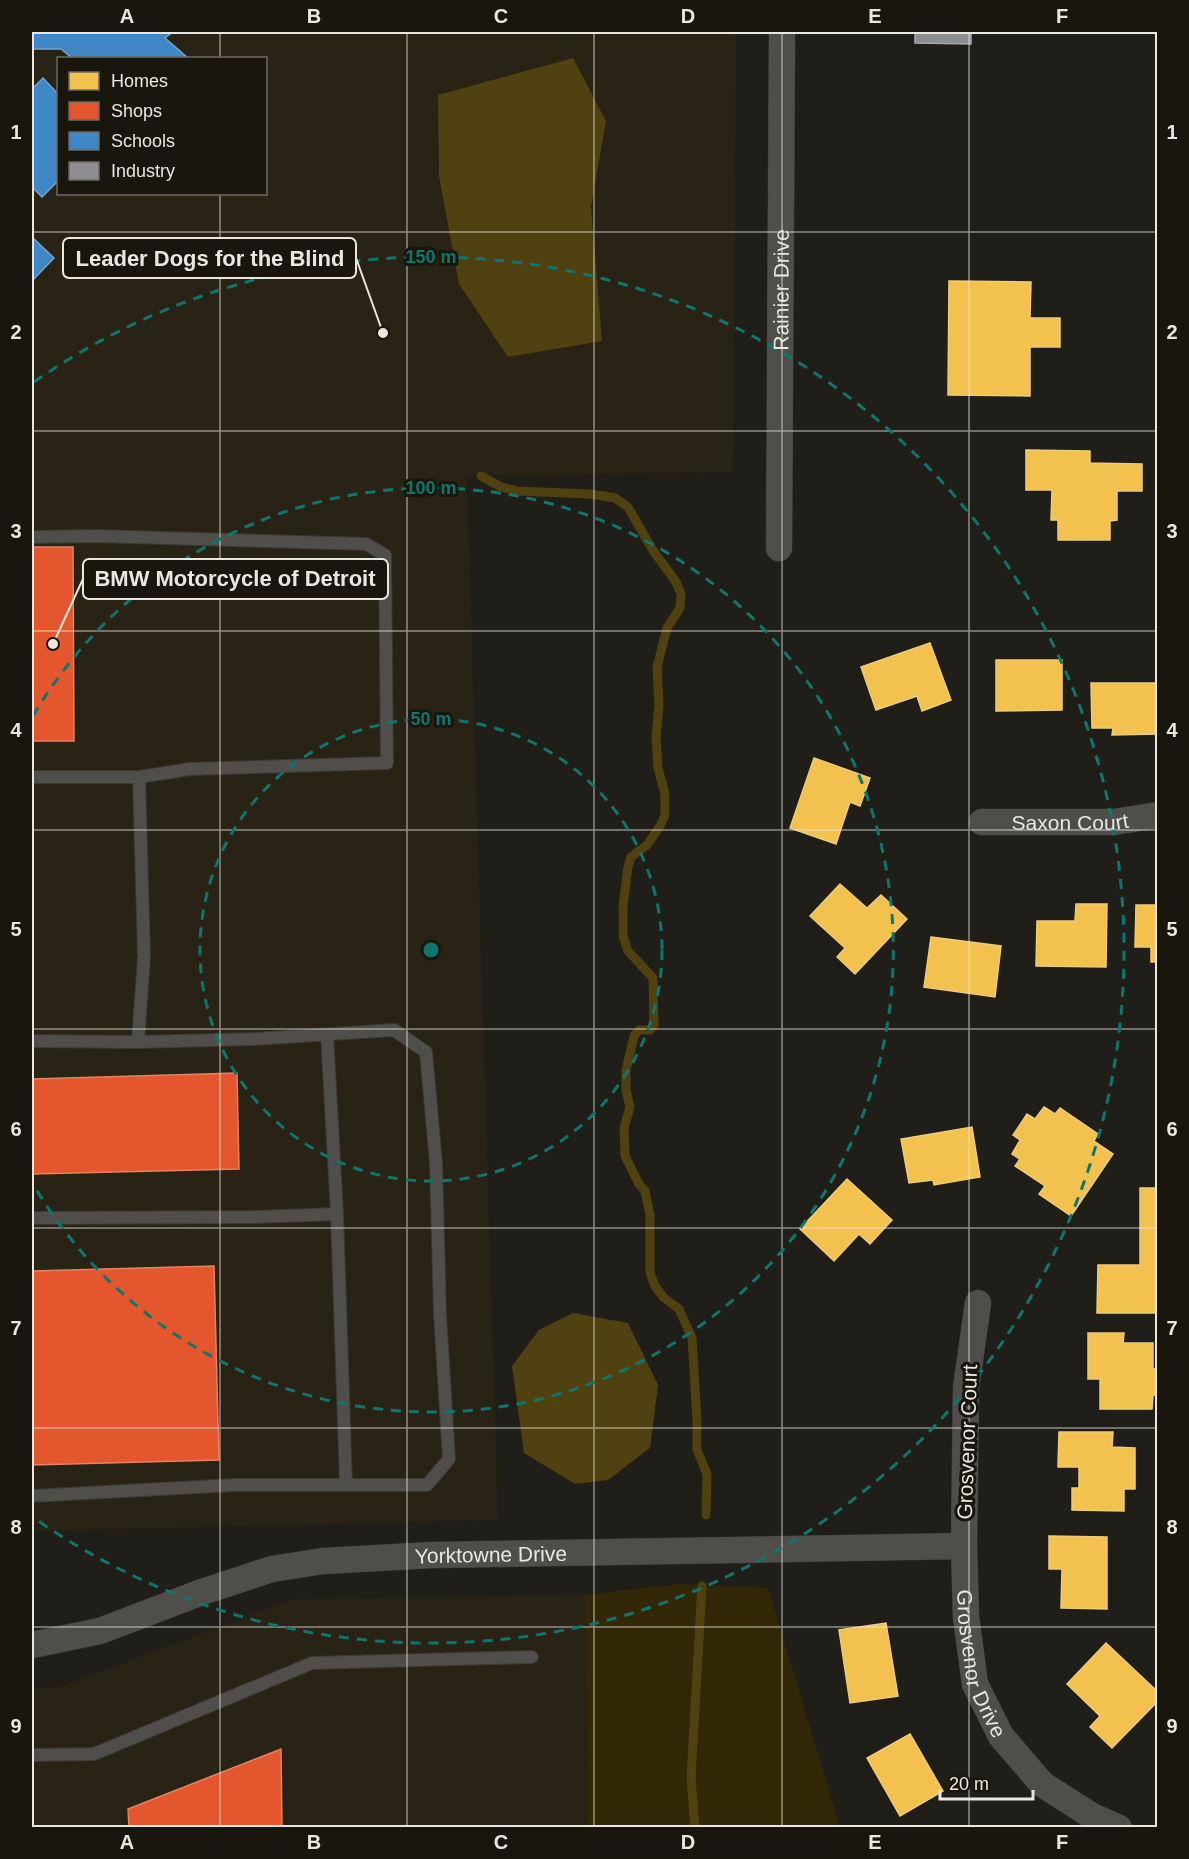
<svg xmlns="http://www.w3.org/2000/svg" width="1189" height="1859" viewBox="0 0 1189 1859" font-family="Arial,sans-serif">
<rect width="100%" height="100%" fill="#201e18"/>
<g fill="#292315" fill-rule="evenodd">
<path d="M 32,32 L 736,32 L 733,472 L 467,476 L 498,1520 L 32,1531 ZM 58,58 L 266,58 L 266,194 L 58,194 Z"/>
<path d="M 585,1595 L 588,1827 L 32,1827 L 32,1688 L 60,1687 L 293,1599 Z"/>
</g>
<path fill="#322808" d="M 678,1584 L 768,1588 L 840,1827 L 588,1827 L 585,1595 Z"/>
<g fill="#504110">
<path d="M 573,58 L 606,121 L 591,207 L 602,341 L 508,357 L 459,284 L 439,176 L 438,95 Z"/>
<path d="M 573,1313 L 628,1323 L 658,1385 L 650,1448 L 608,1480 L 575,1484 L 524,1453 L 512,1366 L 539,1330 Z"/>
</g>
<g fill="#f2c14e" stroke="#efcc7a" stroke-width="1.5">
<path d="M 949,281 L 1031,282 L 1030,318 L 1060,318 L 1060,347 L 1030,347 L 1030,396 L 948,395 Z"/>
<path d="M 1026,450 L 1090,451 L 1090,463 L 1142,464 L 1142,491 L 1117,491 L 1117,520 L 1110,521 L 1110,540 L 1058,540 L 1058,520 L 1051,520 L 1052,490 L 1026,490 Z"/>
<path d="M 930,643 L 951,700 L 922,711 L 917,696 L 876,710 L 861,667 Z"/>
<path d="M 996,660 L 1062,660 L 1062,710 L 996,711 Z"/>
<path d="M 1091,683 L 1158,683 L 1158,734 L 1112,735 L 1113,728 L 1092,728 Z"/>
<path d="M 814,758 L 870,778 L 860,806 L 850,802 L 836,844 L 790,828 Z"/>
<path d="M 840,884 L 867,908 L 881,895 L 907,919 L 855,974 L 837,957 L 845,948 L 810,916 Z"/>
<path d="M 1076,904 L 1107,904 L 1106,967 L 1036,966 L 1037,921 L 1075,921 Z"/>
<path d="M 1136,905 L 1158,905 L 1158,962 L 1151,962 L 1151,947 L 1135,947 Z"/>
<path d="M 931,937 L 1001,946 L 995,997 L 924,987 Z"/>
<path d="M 1044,1107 L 1055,1114 L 1060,1108 L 1098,1134 L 1094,1141 L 1113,1154 L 1071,1216 L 1039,1194 L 1045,1186 L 1015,1166 L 1020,1159 L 1012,1154 L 1020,1140 L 1013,1135 L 1027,1114 L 1035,1119 Z"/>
<path d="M 972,1127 L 980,1177 L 934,1185 L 933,1180 L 909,1183 L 901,1139 Z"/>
<path d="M 847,1179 L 892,1220 L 870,1244 L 859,1234 L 834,1261 L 800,1229 Z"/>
<path d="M 1140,1188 L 1158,1188 L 1158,1313 L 1097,1313 L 1098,1265 L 1140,1265 Z"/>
<path d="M 1088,1333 L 1124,1333 L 1123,1343 L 1153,1343 L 1153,1369 L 1158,1369 L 1158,1395 L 1153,1395 L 1152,1409 L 1100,1409 L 1100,1379 L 1088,1379 Z"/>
<path d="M 1059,1432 L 1113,1432 L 1112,1447 L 1135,1448 L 1135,1489 L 1124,1489 L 1124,1511 L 1072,1510 L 1072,1488 L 1079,1488 L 1079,1467 L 1058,1467 Z"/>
<path d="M 1049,1536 L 1107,1537 L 1107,1609 L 1061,1608 L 1062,1569 L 1049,1569 Z"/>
<path d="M 886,1623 L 898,1696 L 850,1703 L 839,1630 Z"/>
<path d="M 1106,1643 L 1158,1692 L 1158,1701 L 1112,1748 L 1090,1727 L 1100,1716 L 1067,1684 Z"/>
<path d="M 910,1734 L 943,1791 L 900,1816 L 867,1758 Z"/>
</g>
<g fill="#e4572e" stroke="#e68263" stroke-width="1.5">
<path d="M 32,547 L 73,547 L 74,741 L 32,741 Z"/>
<path d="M 237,1073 L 239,1169 L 32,1174 L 32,1079 Z"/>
<path d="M 214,1266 L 219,1460 L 32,1465 L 32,1271 Z"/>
<path d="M 281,1749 L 282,1828 L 129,1828 L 128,1809 Z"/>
</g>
<g fill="#3f88c5" stroke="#72a4cd" stroke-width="1.5">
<path d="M 32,32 L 173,32 L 165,38 L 188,58 L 72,58 L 61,49 L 32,49 Z"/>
<path d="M 43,78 L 58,94 L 58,181 L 42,197 L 32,187 L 32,89 Z"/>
<path d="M 32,237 L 54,258 L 32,281 Z"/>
</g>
<path fill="#8d8d92" stroke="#a9a8a9" stroke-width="1.5" d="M 915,32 L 971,32 L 971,44 L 915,43 Z"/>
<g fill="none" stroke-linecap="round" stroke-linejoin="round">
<g stroke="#504110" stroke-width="9">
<path d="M 481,476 L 501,487 L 517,491 L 590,494 L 615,498 L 628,507 L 652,549 L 676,582 L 681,594 L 680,608 L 667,628 L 657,667 L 659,705 L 656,737 L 658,768 L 665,794 L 665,815 L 660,826 L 647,845 L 631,857 L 628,867 L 623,907 L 623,936 L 628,951 L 653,978 L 654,1025 L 650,1030 L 639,1030 L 634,1036 L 626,1070 L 626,1090 L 630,1107 L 624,1128 L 625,1156 L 639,1184 L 645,1191 L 650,1215 L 650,1273 L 655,1286 L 663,1297 L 679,1309 L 692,1338 L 697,1420 L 697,1450 L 707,1474 L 706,1515"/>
<path d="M 695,1828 L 691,1777 L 702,1586"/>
</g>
<g stroke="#3b3935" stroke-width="14">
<g id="service">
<path d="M 32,537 L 97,536 L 366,544 L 385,555 L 387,763 L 190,769 L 139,777 L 32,777"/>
<path d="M 327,1034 L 337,1214 L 346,1485"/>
<path d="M 32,1041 L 138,1042 L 144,957 L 139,777"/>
<path d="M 32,1218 L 254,1217 L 337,1214"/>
<path d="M 32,1496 L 234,1485 L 427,1485 L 449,1459 L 440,1314 L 436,1163 L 426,1052 L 394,1030 L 254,1039 L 138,1042"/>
<path d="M 32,1755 L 94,1754 L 312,1663 L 532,1657"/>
</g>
</g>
<g stroke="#3b3935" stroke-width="27">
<g id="minor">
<path id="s1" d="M 779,548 L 782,32"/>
<path id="s2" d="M 982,822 L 1114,822 L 1158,815"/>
<path id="s3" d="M 978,1303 L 966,1388 L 964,1546 L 966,1617 L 975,1684 L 1001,1736 L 1042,1784 L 1092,1816 L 1119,1828"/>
<path id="s4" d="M 32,1645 L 100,1631 L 202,1592 L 272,1569 L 323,1561 L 432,1555 L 964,1546"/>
</g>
</g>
<use href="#service" stroke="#4f4e4b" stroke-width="12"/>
<use href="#minor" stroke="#4f4e4b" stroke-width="26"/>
</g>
<path fill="none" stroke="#e9e7e0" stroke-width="1.5" stroke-opacity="0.55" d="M 220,32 L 220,58M 407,32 L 407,1828M 594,32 L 594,1828M 782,32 L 782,1828M 969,32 L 969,1828M 220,194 L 220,1828M 32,232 L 1158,232M 32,431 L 1158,431M 32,631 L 1158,631M 32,830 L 1158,830M 32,1029 L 1158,1029M 32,1228 L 1158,1228M 32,1428 L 1158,1428M 32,1627 L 1158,1627"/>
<g fill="none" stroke="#0f766e" stroke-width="3" stroke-dasharray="10 8">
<circle cx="431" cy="950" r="231"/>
<path d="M33 716A462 462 0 1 1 33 1184"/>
<path d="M34 382A693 693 0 1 1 34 1518"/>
</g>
<g text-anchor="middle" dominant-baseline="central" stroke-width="6" stroke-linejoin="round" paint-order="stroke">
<g font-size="21" fill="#e9e7e0" stroke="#19160d">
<text stroke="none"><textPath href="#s1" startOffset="258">Rainier Drive</textPath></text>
<text stroke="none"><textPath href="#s2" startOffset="88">Saxon Court</textPath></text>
<text transform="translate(967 1442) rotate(-88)">Grosvenor Court</text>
<text stroke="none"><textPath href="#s4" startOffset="472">Yorktowne Drive</textPath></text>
<text stroke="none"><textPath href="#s3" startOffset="364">Grosvenor Drive</textPath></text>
</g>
</g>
<circle cx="431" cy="950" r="9" fill="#0f766e" stroke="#19160d" stroke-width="3"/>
<g font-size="18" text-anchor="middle" font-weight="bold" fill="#0f766e" stroke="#19160d" stroke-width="6" stroke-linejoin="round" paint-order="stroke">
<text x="431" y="263">150 m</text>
<text x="431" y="494">100 m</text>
<text x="431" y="725">50 m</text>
</g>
<path fill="none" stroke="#e9e7e0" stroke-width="2" d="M383 333L356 258M53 644L83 579"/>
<g fill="#e9e7e0" stroke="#19160d" stroke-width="2">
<circle cx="383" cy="333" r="6"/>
<circle cx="53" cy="644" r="6"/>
</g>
<g fill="#19160d" stroke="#e9e7e0" stroke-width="2">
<rect x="63" y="238" width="293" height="40" rx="6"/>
<rect x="83" y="559" width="305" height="40" rx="6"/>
</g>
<g font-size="22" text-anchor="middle" font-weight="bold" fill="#e9e7e0">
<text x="210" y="266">Leader Dogs for the Blind</text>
<text x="235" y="586">BMW Motorcycle of Detroit</text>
</g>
<rect width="1189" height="1859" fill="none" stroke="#19160d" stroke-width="66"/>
<rect x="57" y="57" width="210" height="138" fill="#19160d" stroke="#6c6a61" stroke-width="1.5"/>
<rect x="69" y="72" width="30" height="18" fill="#f2c14e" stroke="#6c6a61" stroke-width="1.5"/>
<text x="111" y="87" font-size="18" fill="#e9e7e0">Homes</text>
<rect x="69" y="102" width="30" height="18" fill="#e4572e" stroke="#6c6a61" stroke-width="1.5"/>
<text x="111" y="117" font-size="18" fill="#e9e7e0">Shops</text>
<rect x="69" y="132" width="30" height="18" fill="#3f88c5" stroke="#6c6a61" stroke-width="1.5"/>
<text x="111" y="147" font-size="18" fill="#e9e7e0">Schools</text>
<rect x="69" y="162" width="30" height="18" fill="#8d8d92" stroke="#6c6a61" stroke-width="1.5"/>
<text x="111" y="177" font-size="18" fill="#e9e7e0">Industry</text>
<path d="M940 1790v9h93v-9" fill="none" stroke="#e9e7e0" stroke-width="3"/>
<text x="949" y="1790" font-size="18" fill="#e9e7e0" stroke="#19160d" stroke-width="4.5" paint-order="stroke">20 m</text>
<rect x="33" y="33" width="1123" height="1793" fill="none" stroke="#e9e7e0" stroke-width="2"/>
<g font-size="20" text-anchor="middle" font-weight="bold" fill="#e9e7e0">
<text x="127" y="23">A</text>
<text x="314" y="23">B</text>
<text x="501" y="23">C</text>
<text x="688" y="23">D</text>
<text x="875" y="23">E</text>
<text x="1062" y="23">F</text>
<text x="16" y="139">1</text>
<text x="1172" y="139">1</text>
<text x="16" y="339">2</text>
<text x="1172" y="339">2</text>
<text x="16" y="538">3</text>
<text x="1172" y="538">3</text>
<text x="16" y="737">4</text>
<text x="1172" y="737">4</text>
<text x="16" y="936">5</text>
<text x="1172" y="936">5</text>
<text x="16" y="1136">6</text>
<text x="1172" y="1136">6</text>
<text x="16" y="1335">7</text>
<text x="1172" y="1335">7</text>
<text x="16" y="1534">8</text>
<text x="1172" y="1534">8</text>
<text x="16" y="1733">9</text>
<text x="1172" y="1733">9</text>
<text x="127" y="1849">A</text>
<text x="314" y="1849">B</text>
<text x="501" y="1849">C</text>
<text x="688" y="1849">D</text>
<text x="875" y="1849">E</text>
<text x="1062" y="1849">F</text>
</g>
</svg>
